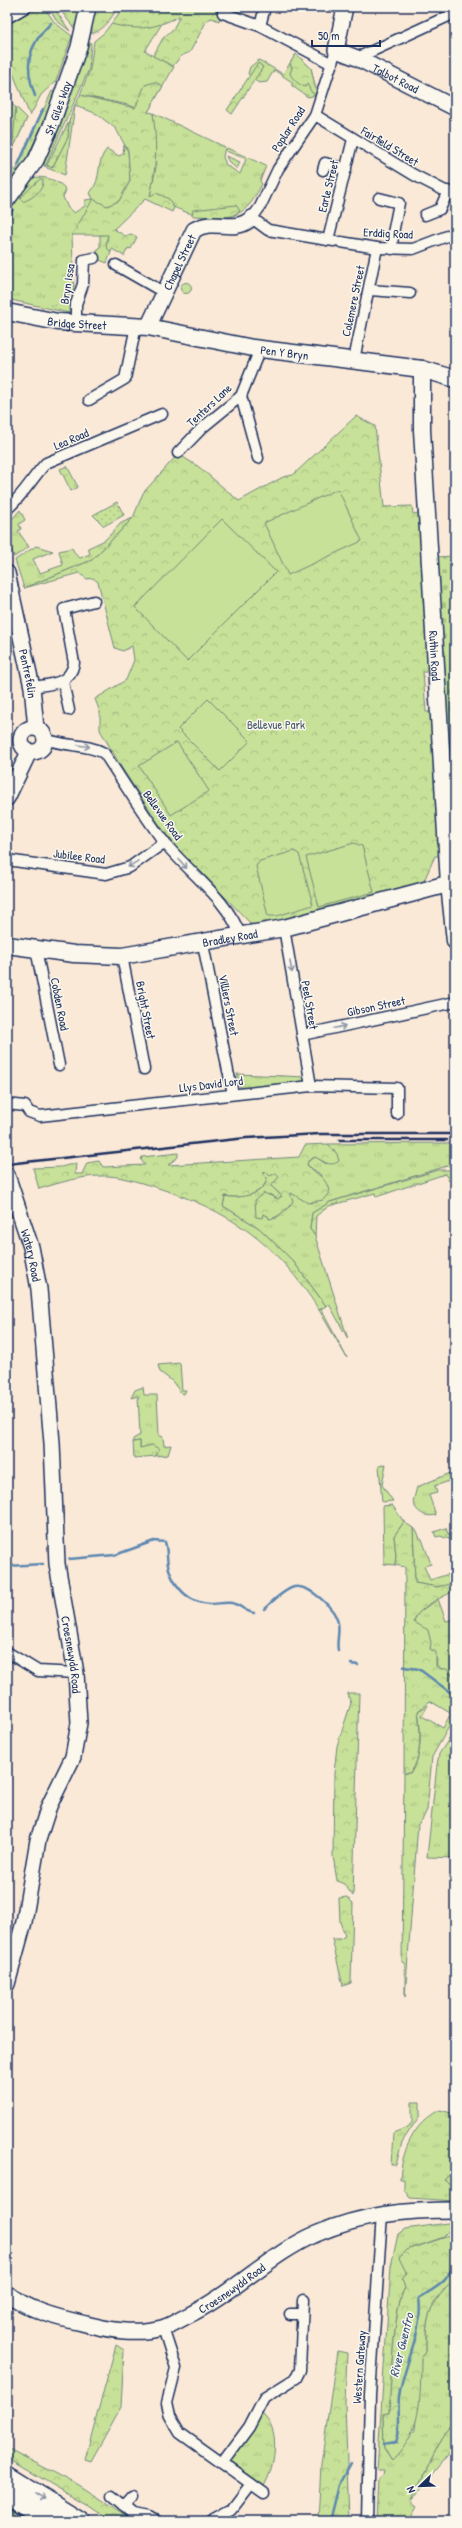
<svg xmlns="http://www.w3.org/2000/svg" width="462" height="2528" viewBox="0 0 462 2528" font-family="'Patrick Hand',sans-serif">
<defs>
<pattern id="grass-tufts" width="24" height="20" patternUnits="userSpaceOnUse"><rect width="24" height="20" fill="#c7e198"/><path d="M3 7l-1-3M5 7V3M7 7l1-3M15 17l-1-3M17 17v-4M19 17l1-3" fill="none" stroke="#aac185"/></pattern>
<pattern id="forest-crowns" width="20" height="18" patternUnits="userSpaceOnUse"><rect width="20" height="18" fill="#c7e198"/><path d="M2 6a3 3 0 1 1 6 0M12 15a3 3 0 1 1 6 0" fill="none" stroke="#aac185"/></pattern>
<pattern id="cemetery-stones" width="16" height="16" patternUnits="userSpaceOnUse"><rect width="16" height="16" fill="#c7e198"/><path d="M2 7V4a2 2 0 0 1 4 0v3zM10 15v-3a2 2 0 0 1 4 0v3z" fill="#aac185"/></pattern>
<pattern id="garden-dots" width="8" height="8" patternUnits="userSpaceOnUse"><rect width="8" height="8" fill="#c7e198"/><path d="M2 2h.1M6 6h.1" fill="none" stroke="#aac185" stroke-width="1.8" stroke-linecap="round"/></pattern>
</defs>
<rect width="100%" height="100%" fill="#fbe9d8"/>
<filter id="ink" filterUnits="userSpaceOnUse"><feTurbulence type="fractalNoise" baseFrequency=".025" numOctaves="2"/><feDisplacementMap in="SourceGraphic" scale="8" xChannelSelector="R" yChannelSelector="G"/><feConvolveMatrix kernelMatrix="1 2 1 2 8 2 1 2 1" color-interpolation-filters="sRGB"/></filter>
<g filter="url(#ink)">
<g fill="url(#grass-tufts)" stroke="#71887b">
<path d="M 49,7 L 53,7 L 70,31 L 56,20 Z"/>
<path d="M 58,7 L 78,7 L 80,12 L 77,32 Z"/>
<path d="M 124,7 L 171,9 L 145,51 L 174,67 L 148,112 L 128,105 L 80,95 L 90,69 L 94,41 L 104,33 Z"/>
<path d="M 85,41 L 91,43 L 89,69 L 45,167 L 43,159 Z"/>
<path d="M 296,54 L 311,68 L 317,95 L 308,97 L 292,86 L 292,82 L 274,70 L 267,82 L 259,83 L 254,80 L 263,67 L 259,64 L 250,76 L 248,74 L 250,67 L 259,60 L 283,74 Z"/>
<path d="M 11,103 L 27,118 L 7,162 Z"/>
<path d="M 75,105 L 65,175 L 47,168 L 47,165 L 52,168 L 68,137 L 69,121 Z"/>
<path d="M 153,113 L 225,147 L 223,157 L 226,165 L 240,174 L 246,159 L 226,151 L 227,148 L 266,166 L 260,181 L 262,184 C 258,191 254,200 249,205 C 223,234 177,209 150,196 L 156,167 Z"/>
<path d="M 124,145 L 128,151 L 130,181 L 119,201 L 107,206 L 72,235 L 74,290 L 69,290 L 69,313 L 7,299 L 7,224 L 13,209 L 10,210 L 33,178 C 43,175 61,181 66,190 L 63,197 L 68,208 L 74,213 L 85,206 L 85,200 L 93,199 L 90,193 C 103,178 95,162 107,149 L 119,156 L 123,154 Z"/>
<path d="M 226,156 L 240,162 L 237,169 L 228,161 Z"/>
<path d="M 11,167 L 19,174 L 7,190 L 7,173 Z"/>
<path d="M 108,234 L 106,244 L 111,252 L 107,263 L 97,259 L 97,249 L 100,247 L 100,235 Z"/>
<circle cx="186" cy="288" r="5.5"/>
<path d="M 67,466 L 78,487 L 71,491 L 60,469 Z"/>
<path d="M 20,510 L 25,520 L 19,524 L 21,529 L 18,531 L 29,547 L 14,557 L 7,533 L 7,525 Z"/>
<path d="M 133,518 L 92,560 L 24,588 L 15,560 L 36,546 L 53,551 L 33,559 L 40,573 L 63,565 L 59,551 L 72,548 L 76,555 L 80,558 L 90,554 L 88,548 L 105,540 L 121,523 Z"/>
<path d="M 237,1074 L 307,1077 L 302,1082 L 245,1089 L 240,1087 Z"/>
<path d="M 455,1143 L 455,1166 L 447,1166 L 330,1202 L 312,1213 L 310,1229 L 315,1236 L 348,1339 L 329,1304 L 326,1306 L 293,1261 L 259,1228 L 223,1206 L 225,1196 C 239,1199 264,1195 267,1179 L 262,1172 L 276,1172 L 279,1177 L 271,1186 L 282,1196 L 278,1199 L 269,1194 L 263,1214 L 275,1219 L 290,1206 L 291,1193 L 311,1203 L 317,1200 L 321,1175 L 307,1165 L 308,1161 L 316,1157 L 326,1164 L 337,1154 L 328,1144 Z"/>
<path d="M 321,1309 L 347,1358 L 319,1310 Z"/>
<path d="M 180,1363 L 182,1390 L 186,1390 L 184,1394 L 181,1393 L 172,1381 L 160,1372 L 158,1365 Z"/>
<path d="M 143,1387 L 144,1395 L 157,1395 L 159,1435 L 163,1437 L 164,1446 L 171,1445 L 168,1455 L 156,1456 L 159,1449 L 140,1448 L 140,1441 L 133,1442 L 133,1439 L 140,1435 L 138,1396 L 131,1398 L 135,1390 Z"/>
<path d="M 386,1464 L 382,1485 L 393,1501 L 382,1502 L 379,1466 Z"/>
<path d="M 455,1471 L 455,1479 L 435,1486 L 437,1493 L 429,1495 L 436,1515 C 425,1518 416,1512 413,1502 L 417,1487 Z"/>
<path d="M 392,1505 L 404,1522 L 394,1536 L 396,1556 L 395,1565 L 384,1564 L 383,1506 Z"/>
<path d="M 413,1528 L 417,1531 L 420,1539 L 422,1539 L 431,1564 L 424,1566 L 430,1580 L 455,1572 L 455,1584 L 437,1587 L 415,1583 Z"/>
<path d="M 446,1528 L 448,1534 L 455,1532 L 455,1541 L 440,1536 L 436,1537 L 434,1532 Z"/>
<path d="M 438,1599 L 446,1621 L 455,1619 L 455,1680 L 451,1673 L 436,1666 L 437,1660 L 414,1622 C 417,1609 429,1607 438,1599 Z"/>
<path d="M 428,1705 L 422,1716 L 443,1728 L 451,1713 L 455,1716 L 432,1757 L 427,1810 L 422,1820 L 418,1824 L 405,1997 L 405,1963 L 402,1962 L 404,1773 L 410,1773 C 423,1758 421,1729 418,1711 Z"/>
<path d="M 447,1742 L 451,1744 L 452,1752 L 455,1753 L 455,1858 L 427,1857 L 437,1765 L 439,1754 Z"/>
<path d="M 412,2102 L 420,2102 L 420,2115 L 402,2142 L 396,2165 L 391,2165 L 393,2133 L 408,2127 L 412,2122 Z"/>
<path d="M 440,2110 L 455,2114 L 455,2170 L 444,2180 L 455,2187 L 455,2201 L 410,2198 L 404,2190 L 404,2179 L 400,2179 C 402,2151 413,2123 440,2110 Z"/>
<path d="M 455,2222 L 444,2237 L 407,2250 L 405,2288 C 393,2306 391,2387 389,2413 L 383,2414 L 384,2449 L 392,2461 L 415,2430 L 421,2357 L 426,2352 C 425,2315 429,2304 455,2279 L 455,2414 L 410,2502 L 416,2507 L 410,2517 L 402,2521 L 376,2521 L 378,2479 L 383,2475 L 384,2470 L 377,2470 L 391,2266 L 398,2234 L 405,2229 Z"/>
<path d="M 259,2410 C 262,2414 266,2418 269,2422 C 280,2438 273,2471 264,2486 L 228,2462 Z"/>
</g>
<g fill="url(#forest-crowns)" stroke="#71887b">
<path d="M 37,7 L 44,7 L 55,23 L 72,36 L 56,81 L 41,95 L 30,116 L 7,58 L 7,25 Z"/>
<path d="M 93,7 L 119,7 C 110,18 103,34 87,34 Z"/>
<path d="M 124,7 L 223,7 L 219,21 L 212,18 L 207,20 L 190,52 L 181,56 L 173,66 L 153,56 L 163,38 L 173,29 L 180,16 C 153,29 140,31 111,24 Z"/>
<path d="M 296,54 L 311,68 L 317,95 L 312,93 L 307,84 L 305,87 C 299,85 292,79 290,73 L 292,68 L 290,63 Z"/>
<path d="M 258,63 L 263,67 L 232,114 L 227,110 Z"/>
<path d="M 155,82 L 163,86 L 148,112 L 153,113 C 157,144 157,165 150,196 L 156,193 L 169,199 L 174,208 L 172,212 L 145,199 L 114,229 L 125,236 L 131,234 L 137,237 L 131,249 L 128,248 L 124,256 L 112,249 L 111,252 L 106,247 L 108,235 L 72,235 L 93,199 L 107,206 L 119,201 L 130,181 L 128,151 L 116,129 L 97,114 L 75,105 L 80,95 L 135,108 L 145,85 Z"/>
<path d="M 52,91 L 57,93 L 20,173 L 16,171 Z"/>
<path d="M 16,107 L 27,118 L 7,162 L 7,151 L 13,141 Z"/>
<path d="M 69,121 L 68,137 L 52,168 L 47,165 Z"/>
<path d="M 40,179 L 43,180 C 44,191 32,198 23,202 L 20,198 Z"/>
<path d="M 236,205 L 240,211 L 232,216 L 224,217 L 192,216 L 193,210 Z"/>
<path d="M 356,416 L 375,426 L 384,507 L 412,506 L 413,514 L 420,513 L 431,672 L 423,672 L 426,712 L 432,712 L 442,856 L 435,856 L 423,883 L 282,923 L 253,926 L 223,895 L 219,896 L 169,839 L 123,770 L 100,730 L 100,712 L 95,699 L 126,680 L 134,660 L 132,646 L 123,651 L 115,648 L 98,582 L 93,578 L 87,579 L 79,573 L 24,588 L 92,560 L 133,518 L 143,493 L 178,454 L 199,467 L 239,501 L 283,477 L 293,475 Z"/>
<path d="M 328,1144 L 337,1154 L 339,1161 C 330,1168 324,1161 315,1157 L 308,1161 L 307,1165 C 317,1175 328,1178 329,1193 L 323,1200 L 308,1203 L 291,1193 L 290,1194 L 293,1201 C 288,1209 278,1218 269,1219 L 268,1216 L 263,1214 L 262,1218 L 256,1217 L 255,1200 L 264,1193 L 278,1199 L 282,1196 L 271,1186 L 279,1177 L 276,1173 L 270,1176 L 265,1171 L 262,1172 L 267,1178 C 264,1195 240,1199 225,1196 L 223,1206 L 259,1228 L 293,1261 L 326,1306 L 319,1310 C 277,1243 229,1210 155,1187 C 138,1182 118,1175 101,1176 C 80,1176 59,1183 39,1189 L 33,1168 L 61,1167 L 76,1163 L 75,1174 L 82,1174 L 87,1163 L 99,1161 L 103,1167 L 145,1165 L 141,1160 L 142,1157 L 178,1153 L 178,1157 L 168,1165 L 299,1157 L 305,1145 Z"/>
<path d="M 438,1170 L 455,1170 L 455,1178 L 449,1181 L 445,1174 L 376,1197 L 375,1193 L 329,1206 L 316,1216 L 315,1236 L 310,1229 L 312,1213 L 330,1202 Z"/>
<path d="M 140,1441 L 140,1448 L 152,1445 L 159,1449 L 156,1456 L 134,1458 L 133,1442 Z"/>
<path d="M 404,1522 L 413,1528 L 415,1583 L 437,1587 L 454,1583 L 455,1589 L 452,1592 C 439,1599 418,1607 414,1622 L 428,1630 L 431,1643 L 430,1649 L 436,1652 L 436,1666 L 441,1669 L 447,1669 L 455,1680 L 455,1716 L 430,1701 L 418,1711 C 420,1729 423,1758 410,1773 L 404,1773 L 405,1567 L 395,1565 L 396,1556 L 394,1536 Z"/>
<path d="M 347,1693 L 359,1693 L 353,1896 L 344,1884 L 337,1881 L 333,1856 L 334,1773 L 337,1746 L 351,1703 Z"/>
<path d="M 455,1727 L 455,1753 L 452,1752 L 451,1744 L 447,1742 Z"/>
<path d="M 347,1897 L 353,1903 L 351,1983 L 343,1986 L 332,1939 L 340,1939 L 345,1936 L 340,1922 L 339,1898 Z"/>
<path d="M 455,2170 L 455,2187 L 444,2180 Z"/>
<path d="M 455,2234 L 455,2279 C 429,2304 425,2315 426,2352 L 421,2358 C 420,2398 423,2431 392,2461 L 384,2449 L 383,2414 L 389,2413 C 391,2387 393,2307 405,2288 L 402,2279 L 407,2274 L 399,2258 L 407,2250 Z"/>
<path d="M 116,2345 L 124,2350 L 121,2407 L 91,2461 L 85,2459 Z"/>
<path d="M 337,2351 L 347,2353 L 345,2403 L 349,2521 L 318,2521 L 321,2465 Z"/>
<path d="M 455,2414 L 455,2447 L 410,2502 Z"/>
<path d="M 7,2448 L 78,2485 L 134,2521 L 110,2521 L 85,2504 L 7,2458 Z"/>
<path d="M 7,2509 L 26,2521 L 7,2521 Z"/>
</g>
<path fill="url(#cemetery-stones)" stroke="#71887b" d="M 455,556 L 455,858 L 435,557 Z"/>
<path fill="url(#garden-dots)" stroke="#71887b" d="M 117,502 L 124,515 L 104,526 L 93,515 Z"/>
<g fill="#c7e198" stroke="#71887b">
<path d="M 338,489 L 362,541 L 288,575 L 264,523 Z"/>
<path d="M 222,519 L 276,572 L 187,661 L 135,607 Z"/>
<path d="M 208,699 L 250,741 L 220,771 L 178,729 Z"/>
<path d="M 177,742 L 209,791 L 171,815 L 139,766 Z"/>
<path d="M 354,843 L 362,846 L 374,892 L 319,907 L 306,857 Z"/>
<path d="M 294,851 L 299,854 L 313,905 L 277,916 L 268,916 L 256,866 L 260,861 Z"/>
</g>
<g fill="none" stroke-linecap="round" stroke-linejoin="round">
<g stroke="#5c87b0" stroke-width="2.5">
<path d="M 35,96 C 24,66 27,46 51,23"/>
<path d="M 18,165 L 43,109"/>
<path d="M 7,224 L 13,209"/>
<path d="M 69,1559 L 115,1555 L 154,1541 L 165,1542 C 168,1551 166,1560 169,1569 C 175,1588 189,1603 210,1604 C 217,1604 225,1602 232,1603 C 241,1605 245,1612 254,1613"/>
<path d="M 7,1566 L 43,1564"/>
<path d="M 264,1609 C 272,1602 283,1590 294,1587 C 309,1584 336,1609 338,1623 C 340,1633 336,1641 338,1651"/>
<path d="M 351,1664 L 358,1665"/>
<path d="M 404,1667 L 419,1669 L 455,1696"/>
<path d="M 384,2444 L 396,2442 C 402,2428 397,2412 399,2397 C 404,2364 424,2331 419,2298 C 440,2285 450,2282 455,2256"/>
<path d="M 330,2521 L 339,2485 L 351,2463"/>
</g>
<g stroke="#1b2f5e" stroke-width="13">
<g id="street">
<path d="M 223,13 L 260,26 L 332,64"/>
<path d="M 7,18 L 26,7"/>
<path d="M 260,26 L 265,7"/>
<path d="M 357,58 L 455,13"/>
<path d="M 315,115 L 414,175 L 455,196"/>
<path d="M 323,170 L 325,163 L 346,170"/>
<path d="M 379,198 L 399,203 L 393,233 L 392,249"/>
<path d="M 425,215 L 440,209 L 448,191"/>
<path d="M 328,240 L 353,139"/>
<path d="M 334,241 L 268,230 L 252,218 L 260,207 L 278,169 L 315,115 L 336,50"/>
<path d="M 341,242 L 377,248 L 413,249 L 455,233"/>
<path d="M 116,265 L 165,293"/>
<path d="M 370,290 L 410,293"/>
<path d="M 76,323 L 76,304 L 83,284 L 84,260 L 94,258"/>
<path d="M 354,360 L 377,248"/>
<path d="M 241,396 L 258,458"/>
<path d="M 89,400 L 125,379 L 136,326"/>
<path d="M 178,453 L 202,428 L 241,396 L 260,349"/>
<path d="M 7,509 C 22,497 32,478 46,463 L 162,414"/>
<path d="M 63,682 L 69,710"/>
<path d="M 32,687 C 50,684 70,685 74,663 L 64,609 L 94,601"/>
<path d="M 46,739 C 65,747 85,743 104,753 C 124,783 143,814 164,842 C 189,873 228,899 241,937"/>
<path d="M 7,860 L 106,874 L 130,867 L 165,842"/>
<path d="M 284,928 L 311,1086"/>
<path d="M 203,944 L 228,1071"/>
<path d="M 36,949 L 59,1065"/>
<path d="M 122,956 L 144,1069"/>
<path d="M 302,1035 L 455,1002"/>
<path d="M 229,1075 L 233,1094"/>
<path d="M 7,1104 L 25,1106 L 29,1112 L 40,1116 L 311,1086 L 397,1088 L 397,1114"/>
<path d="M 7,1652 L 38,1671 L 76,1673"/>
<path d="M 290,2314 L 302,2314"/>
<path d="M 163,2328 L 176,2368 L 167,2403 L 170,2416 L 180,2433 L 264,2493"/>
<path d="M 223,2462 L 249,2427 L 264,2398 L 296,2378 L 300,2370 L 303,2300"/>
<path d="M 112,2496 L 134,2514 L 149,2517 L 156,2521"/>
<path d="M 124,2506 L 132,2497"/>
<path d="M 210,2521 L 232,2509 L 251,2484"/>
<path d="M 367,2521 L 370,2395 L 382,2214"/>
</g>
</g>
<g stroke="#1b2f5e" stroke-width="18">
<g id="secondary">
<path id="s1" d="M 345,7 L 336,50 L 357,58 L 455,108"/>
<path id="s2" d="M 7,200 L 36,160 L 51,126 L 79,47 L 88,7"/>
<path id="s3" d="M 148,327 L 194,230 C 215,217 233,235 252,218"/>
<path id="s4" d="M 7,573 L 32,687 L 36,728"/>
<circle cx="33" cy="740" r="12"/>
<path d="M 7,798 L 29,752"/>
<path id="s5" d="M 7,1175 L 31,1247 L 39,1289 L 52,1443 L 57,1564 L 76,1673 L 79,1723 L 73,1757 L 49,1806 L 38,1840 L 24,1922 L 7,1984"/>
<path id="s6" d="M 7,2293 C 28,2310 55,2317 82,2323 C 108,2330 135,2335 162,2328 C 170,2326 179,2320 187,2316 C 233,2294 270,2254 316,2234 C 363,2214 405,2210 455,2210"/>
</g>
</g>
<g stroke="#1b2f5e" stroke-width="19">
<g id="primary">
<path id="s7" d="M 7,312 L 58,322 L 148,327 L 253,348 L 422,369 L 455,379"/>
<path id="s8" d="M 422,369 L 422,430 L 449,884 L 455,941"/>
<path id="s9" d="M 7,945 L 74,954 L 122,956 L 284,928 L 455,882"/>
</g>
</g>
<g stroke="#1b2f5e" stroke-width="22">
<g id="highway">
<path d="M 7,2476 L 80,2521"/>
<path d="M 7,2496 L 48,2521"/>
</g>
</g>
<use href="#street" stroke="#fbf7ec" stroke-width="10"/>
<use href="#secondary" stroke="#fbf7ec" stroke-width="15"/>
<use href="#primary" stroke="#fbf7ec" stroke-width="16"/>
<use href="#highway" stroke="#fbf7ec" stroke-width="19"/>
<g stroke="#1b2f5e" stroke-width="2.5">
<path d="M 339,1140 L 447,1140"/>
<path d="M 7,1164 L 246,1138 L 320,1134 L 455,1134"/>
</g>
</g>
<defs><path id="oneway-shaft" d="M-6 0H5M1.5-3L5.5 0L1.5 3" fill="none" stroke-width="1.6" stroke-linecap="round" stroke-linejoin="round"/></defs>
<g stroke="#8b93a5">
<use href="#oneway-shaft" transform="translate(84 746) rotate(9)"/>
<use href="#oneway-shaft" transform="translate(133 864) rotate(149)"/>
<use href="#oneway-shaft" transform="translate(183 864) rotate(49)"/>
<use href="#oneway-shaft" transform="translate(291 967) rotate(80)"/>
<use href="#oneway-shaft" transform="translate(340 1027) rotate(-12)"/>
<use href="#oneway-shaft" transform="translate(40 2496) rotate(32)"/>
</g>
</g>
<g text-anchor="middle" dominant-baseline="central" stroke-width="3" stroke-linejoin="round" paint-order="stroke">
<g font-size="12" fill="#1b2f5e" stroke="#fbf7ec">
<text stroke="none"><textPath href="#s1" startOffset="110">Talbot Road</textPath></text>
<text stroke="none"><textPath href="#s2" startOffset="106">St. Giles Way</textPath></text>
<text transform="translate(288 129) rotate(-57)">Poplar Road</text>
<text transform="translate(390 146) rotate(31)">Fairfield Street</text>
<text transform="translate(328 186) rotate(-76)">Earle Street</text>
<text transform="translate(388 233) rotate(3)">Erddig Road</text>
<text stroke="none"><textPath href="#s3" startOffset="72">Chapel Street</textPath></text>
<text transform="translate(67 284) rotate(-81)">Bryn Issa</text>
<text transform="translate(353 301) rotate(-78)">Colemere Street</text>
<text stroke="none"><textPath href="#s7" startOffset="71">Bridge Street</textPath></text>
<text stroke="none"><textPath href="#s7" startOffset="281">Pen Y Bryn</textPath></text>
<text transform="translate(209 405) rotate(-43)">Tenters Lane</text>
<text transform="translate(71 439) rotate(-23)">Lea Road</text>
<text stroke="none"><textPath href="#s8" startOffset="287">Ruthin Road</textPath></text>
<text stroke="none"><textPath href="#s4" startOffset="103">Pentrefelin</textPath></text>
<text transform="translate(163 815) rotate(54)">Bellevue Road</text>
<text transform="translate(79 856) rotate(7)">Jubilee Road</text>
<text stroke="none"><textPath href="#s9" startOffset="225">Bradley Road</textPath></text>
<text transform="translate(60 1004) rotate(79)">Cobden Road</text>
<text transform="translate(229 1005) rotate(79)">Villiers Street</text>
<text transform="translate(310 1005) rotate(80)">Peel Street</text>
<text transform="translate(376 1006) rotate(-12)">Gibson Street</text>
<text transform="translate(146 1010) rotate(79)">Bright Street</text>
<text transform="translate(211 1084) rotate(-7)">Llys David Lord</text>
<text stroke="none"><textPath href="#s5" startOffset="84">Watery Road</textPath></text>
<text stroke="none"><textPath href="#s5" startOffset="486">Croesnewydd Road</textPath></text>
<text stroke="none"><textPath href="#s6" startOffset="243">Croesnewydd Road</textPath></text>
<text transform="translate(359 2367) rotate(-86)">Western Gateway</text>
</g>
<g font-size="12" fill="#465c6c" stroke="#fbf7ec">
<text x="276" y="724">Bellevue Park</text>
</g>
<g font-size="13" font-style="italic" fill="#365480" stroke="#fbf7ec">
<text transform="translate(401 2345) rotate(-76)">River Gwenfro</text>
</g>
</g>
<rect width="462" height="2528" fill="none" stroke="#fbf7ec" stroke-width="24"/>
<rect x="12" y="12" width="438" height="2504" fill="none" stroke="#1b2f5e" stroke-width="1.5" filter="url(#ink)"/>
<g transform="translate(420 2486) rotate(247)" stroke="#fbf7ec" stroke-width="3" paint-order="stroke">
<path d="M0-3L7 15L0 10L-7 15Z" fill="#1b2f5e"/>
<text y="-6" font-size="11" font-weight="bold" text-anchor="middle" fill="#1b2f5e">N</text>
</g>
<path d="M312 40v6h68v-6" fill="none" stroke="#1b2f5e" stroke-width="2"/>
<text x="318" y="40" font-size="12" fill="#1b2f5e" stroke="#fbf7ec" stroke-width="3" paint-order="stroke">50 m</text>
</svg>
